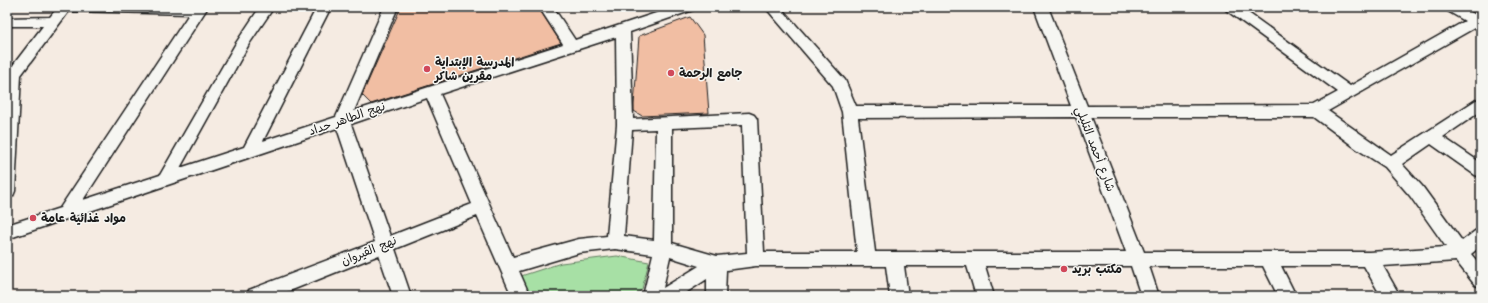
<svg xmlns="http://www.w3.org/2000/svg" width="1488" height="303" viewBox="0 0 1488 303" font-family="Kalam,'Playpen Sans Arabic',sans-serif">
<rect width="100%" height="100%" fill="#f5ebe2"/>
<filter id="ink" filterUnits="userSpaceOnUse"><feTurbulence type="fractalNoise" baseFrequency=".025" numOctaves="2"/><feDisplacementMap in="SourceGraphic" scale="8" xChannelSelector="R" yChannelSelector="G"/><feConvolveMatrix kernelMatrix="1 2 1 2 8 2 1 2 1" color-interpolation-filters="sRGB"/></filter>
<g filter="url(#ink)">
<path fill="#a7e0a5" stroke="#627e60" d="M 617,256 L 649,262 L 642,289 L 635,296 L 526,296 L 518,277 L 561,263 Z"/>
<g fill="#f1bea3" stroke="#1c1c1c">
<path d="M 401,7 L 538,7 L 561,43 L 371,104 L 362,95 Z"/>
<path d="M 690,17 L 703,35 L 709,113 L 642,116 L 634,111 L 634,105 L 639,36 Z"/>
</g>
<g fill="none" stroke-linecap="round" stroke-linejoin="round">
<g stroke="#1c1c1c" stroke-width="3">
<path id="street" d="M 58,7 L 208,7 L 83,200 L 160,175 L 236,43 L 260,7 L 274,7 L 249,44 L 180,168 L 244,147 L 317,7 L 331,7 L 263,141 L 336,117 L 384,7 L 398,7 L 354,111 L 563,44 L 539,7 L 553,7 L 575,40 L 674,7 L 695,7 L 693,10 L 630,32 L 633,119 L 749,113 L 754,115 L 757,119 L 764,252 L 857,252 L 842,112 L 833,86 L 765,7 L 780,7 L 845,80 L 856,106 L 1071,106 L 1034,7 L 1048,7 L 1087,106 L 1314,105 L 1338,92 L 1226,10 L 1224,7 L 1240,7 L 1350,86 L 1465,21 L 1446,10 L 1444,7 L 1461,7 L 1476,15 L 1481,14 L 1481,29 L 1476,27 L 1328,111 L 1391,155 L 1476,100 L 1481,99 L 1481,111 L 1443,137 L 1481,163 L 1481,177 L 1475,175 L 1431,144 L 1402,164 L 1422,186 L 1462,241 L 1475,231 L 1481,229 L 1481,246 L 1471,254 L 1481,266 L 1481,287 L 1475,285 L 1456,261 L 1383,266 L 1400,296 L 1381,296 L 1364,266 L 1281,266 L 1296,296 L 1278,296 L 1263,266 L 1149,266 L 1159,296 L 1141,296 L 1131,266 L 985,266 L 994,296 L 976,296 L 967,266 L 904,266 L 908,296 L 890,296 L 886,266 L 756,266 L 726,270 L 725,296 L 707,296 L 707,279 L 681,296 L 643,296 L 653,254 L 615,249 L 579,253 L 519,271 L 530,296 L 512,296 L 477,216 L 395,249 L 411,296 L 393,296 L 379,255 L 277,296 L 247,296 L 249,290 L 375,242 L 337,128 L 7,239 L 7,225 L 60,208 L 189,14 L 69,11 L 21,75 L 15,191 L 13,196 L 7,198 L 7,73 L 43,26 L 7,26 L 7,18 L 50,17 ZM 616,37 L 617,125 L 607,236 L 579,239 L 513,257 L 440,94 ZM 427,98 L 472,204 L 390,236 L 351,124 ZM 1076,117 L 1126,252 L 875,252 L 858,118 ZM 1091,117 L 1314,117 L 1357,149 L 1385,167 L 1410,196 L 1446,247 L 1369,252 L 1144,252 ZM 742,125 L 747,253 L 717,256 L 672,243 L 672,128 ZM 656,129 L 654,240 L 624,236 L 632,130 ZM 670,257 L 699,266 L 663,288 Z"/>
</g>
<use href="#street" fill="#f6f6f2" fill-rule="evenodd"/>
</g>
</g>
<g fill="#d1495b" stroke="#f6f6f2" stroke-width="1.5">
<circle cx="427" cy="69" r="4"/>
<circle cx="671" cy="73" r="4"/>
<circle cx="33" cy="218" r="4"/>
<circle cx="1064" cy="269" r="4"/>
</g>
<g text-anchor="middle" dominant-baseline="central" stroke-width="3" stroke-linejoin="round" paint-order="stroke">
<g font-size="12" font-weight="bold" fill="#1c1c1c" stroke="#f6f6f2" text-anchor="start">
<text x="435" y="62">المدرسة الإبتداية<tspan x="435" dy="14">مقرين شاكر</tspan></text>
<text x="679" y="73">جامع الرحمة</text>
<text x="41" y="218">مواد غذائية عامة</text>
<text x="1072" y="269">مكتب بريد</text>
</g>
<g font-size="12" fill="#1c1c1c" stroke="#f6f6f2">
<text transform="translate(347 119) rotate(-19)">نهج الطاهر حداد</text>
<text transform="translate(1095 149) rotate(69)">شارع أحمد التليلي</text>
<text transform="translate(369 251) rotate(-22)">نهج القيروان</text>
</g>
</g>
<rect width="1488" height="303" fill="none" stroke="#f6f6f2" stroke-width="24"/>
<rect x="12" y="12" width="1464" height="279" fill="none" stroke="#1c1c1c" stroke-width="1.5" filter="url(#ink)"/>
</svg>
